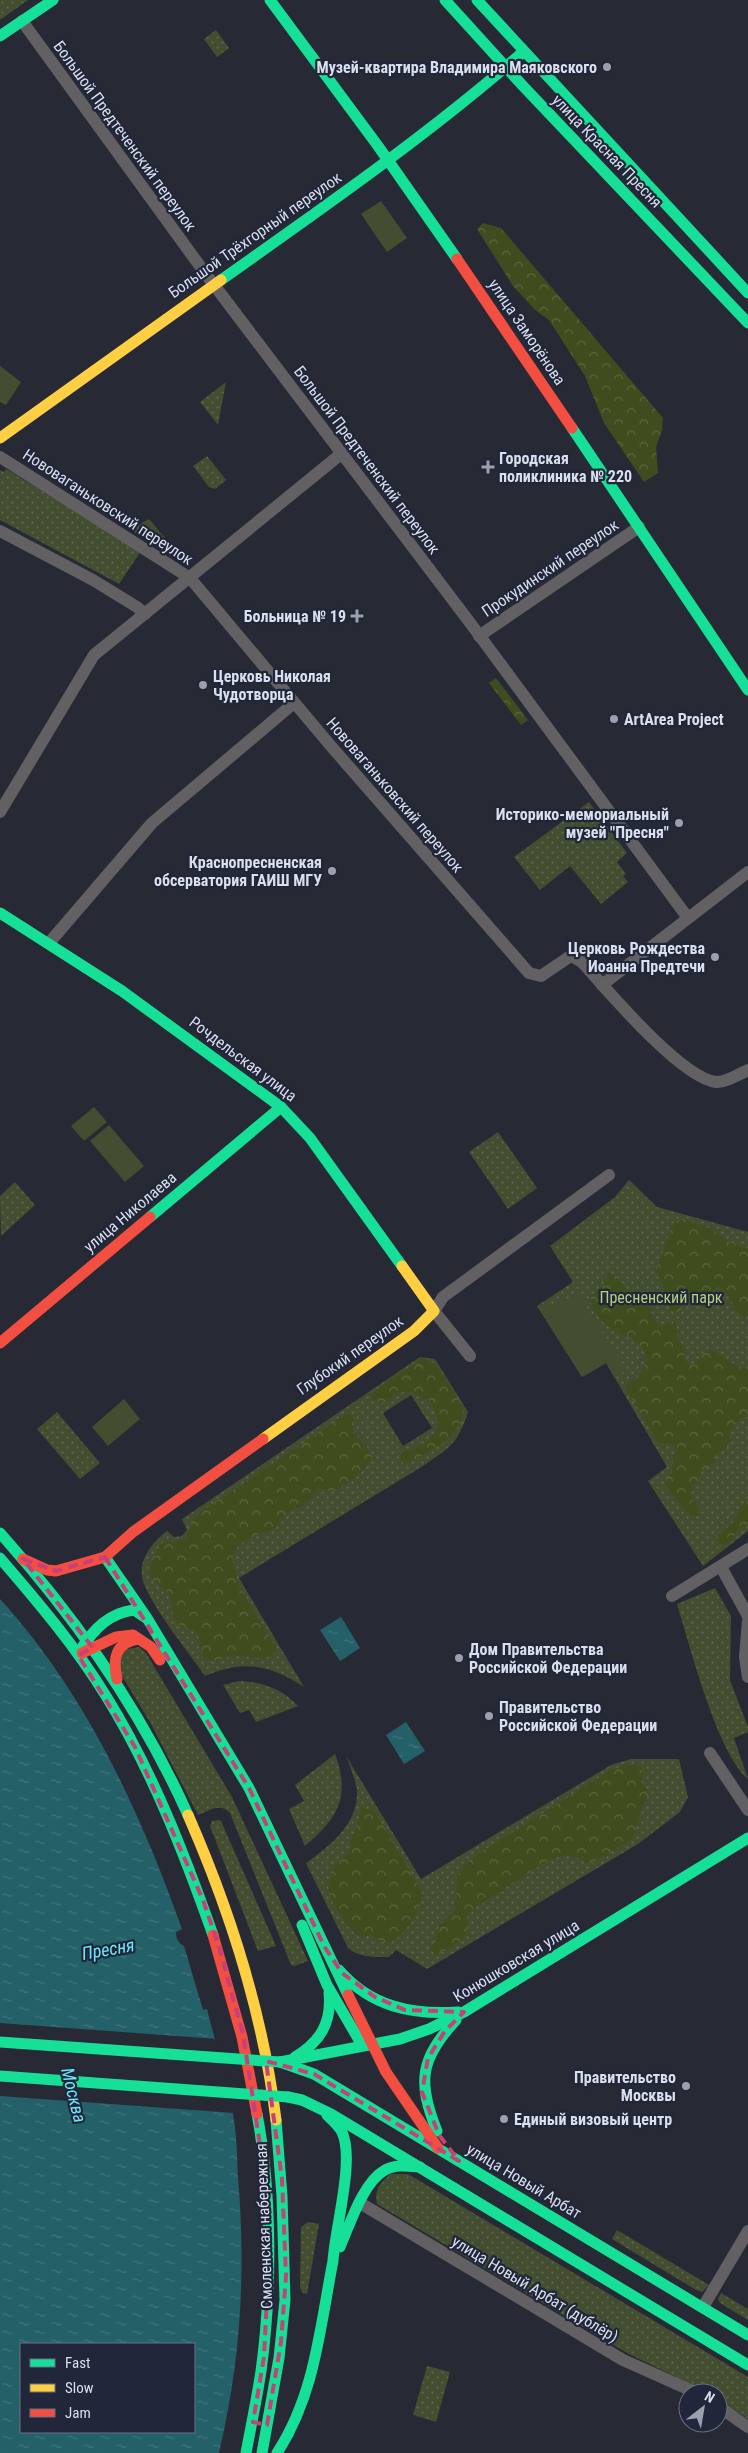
<svg xmlns="http://www.w3.org/2000/svg" width="748" height="2453" viewBox="0 0 748 2453" font-family="'Roboto Condensed',sans-serif">
<defs>
<pattern id="grass-dots" width="8" height="8" patternUnits="userSpaceOnUse" patternTransform="scale(1.25)"><rect width="8" height="8" fill="#434d30"/><path d="M2 2h.1M6 6h.1" fill="none" stroke="#5e664e" stroke-width="1.8" stroke-linecap="round"/></pattern>
<pattern id="forest-crowns" width="20" height="18" patternUnits="userSpaceOnUse" patternTransform="scale(1.25)"><rect width="20" height="18" fill="#3f4d1e"/><path d="M2 6a3 3 0 1 1 6 0M12 15a3 3 0 1 1 6 0" fill="none" stroke="#5a663f"/></pattern>
<pattern id="water-ripples" width="26" height="14" patternUnits="userSpaceOnUse" patternTransform="scale(1.25)"><rect width="26" height="14" fill="#236068"/><path d="M2 4q2-2 4 0t4 0M15 11q2-2 4 0t4 0" fill="none" stroke="#42767e"/></pattern>
</defs>
<rect width="100%" height="100%" fill="#272a34"/>
<g fill="url(#grass-dots)" fill-rule="evenodd">
<path d="M 0,0 L 28,0 L 0,20 Z"/>
<path d="M 216,30 L 229,48 L 217,57 L 204,39 Z"/>
<path d="M 226,382 L 218,425 L 200,402 Z"/>
<path d="M 207,456 L 226,480 L 215,489 L 209,487 L 193,466 Z"/>
<path d="M 6,469 L 141,551 L 119,584 L 0,520 L 0,470 L 4,472 Z"/>
<path d="M 149,519 L 186,563 L 185,565 L 134,532 L 137,526 Z"/>
<path d="M 589,802 L 627,853 L 617,862 L 626,874 L 623,876 L 628,882 L 601,904 L 570,866 L 540,890 L 514,857 Z"/>
<path d="M 498,1132 L 537,1188 L 508,1209 L 469,1152 Z"/>
<path d="M 629,1180 L 657,1207 L 748,1232 L 748,1531 L 703,1566 L 648,1481 L 667,1467 L 606,1363 L 582,1377 L 537,1306 L 573,1282 L 550,1246 L 615,1197 Z"/>
<path d="M 15,1182 L 35,1205 L 1,1236 L 0,1196 Z"/>
<path d="M 420,1357 L 435,1359 L 468,1412 C 458,1444 449,1448 423,1466 L 239,1578 L 304,1687 C 269,1665 245,1659 205,1676 C 190,1654 146,1600 142,1577 C 139,1558 154,1541 167,1531 L 174,1537 L 182,1536 L 187,1530 L 182,1519 ZM 411,1395 L 432,1428 L 403,1446 L 383,1413 Z"/>
<path d="M 57,1412 L 100,1463 L 80,1479 L 37,1429 Z"/>
<path d="M 715,1588 L 731,1616 L 730,1680 L 748,1727 L 748,1732 L 734,1738 L 748,1779 C 717,1753 690,1646 677,1604 Z"/>
<path d="M 139,1647 L 146,1653 L 232,1797 L 308,1961 L 294,1966 L 291,1965 L 230,1813 C 220,1802 209,1811 198,1815 L 151,1724 L 119,1671 L 122,1650 Z"/>
<path d="M 239,1681 C 263,1682 282,1689 298,1706 L 256,1722 L 249,1710 L 240,1713 L 223,1685 Z"/>
<path d="M 335,1754 C 351,1797 338,1818 305,1846 L 289,1809 L 304,1801 L 295,1785 Z"/>
<path d="M 346,1756 L 421,1879 L 611,1765 L 631,1759 L 679,1759 L 688,1797 L 680,1812 L 638,1844 L 427,1969 L 396,1950 L 389,1957 C 375,1957 359,1958 348,1948 L 306,1863 C 329,1847 357,1825 357,1793 C 357,1782 350,1767 346,1756 Z"/>
<path d="M 219,1820 L 221,1821 L 276,1946 L 258,1951 L 210,1826 L 212,1821 Z"/>
<path d="M 390,2174 L 408,2174 L 748,2377 L 748,2419 L 718,2399 L 718,2393 L 709,2393 L 627,2353 L 377,2204 C 374,2189 380,2184 390,2174 Z"/>
<path d="M 308,2222 L 319,2224 L 307,2294 L 303,2293 L 300,2288 L 301,2227 Z"/>
<path d="M 617,2230 L 709,2285 L 702,2292 L 696,2290 L 612,2239 Z"/>
<path d="M 721,2293 L 748,2309 L 748,2320 L 720,2303 L 718,2299 Z"/>
<path d="M 427,2366 L 450,2372 L 436,2422 L 413,2415 Z"/>
</g>
<g fill="url(#forest-crowns)">
<path d="M 483,223 L 501,228 L 663,418 L 662,430 L 656,447 L 658,473 L 644,482 L 604,423 L 585,376 L 549,320 L 535,310 L 513,286 L 477,229 Z"/>
<path d="M 496,678 L 528,720 L 521,725 L 489,683 Z"/>
<path d="M 683,1219 L 711,1229 L 729,1242 L 748,1248 L 748,1316 L 743,1317 C 732,1308 732,1295 719,1287 L 713,1291 L 710,1307 L 703,1308 L 692,1296 L 685,1293 L 680,1300 L 682,1312 L 674,1313 L 664,1302 L 663,1285 L 656,1272 L 671,1228 L 675,1221 Z"/>
<path d="M 609,1272 L 621,1281 L 629,1293 C 635,1296 643,1297 647,1301 C 655,1311 647,1320 663,1327 L 668,1322 L 676,1323 L 678,1337 L 684,1351 L 684,1358 L 688,1364 L 695,1365 L 704,1353 L 711,1350 C 724,1356 733,1368 748,1368 L 748,1417 L 741,1418 C 737,1422 732,1427 731,1431 C 727,1445 733,1447 717,1454 L 716,1462 L 703,1469 L 690,1495 L 699,1508 L 698,1515 L 690,1516 L 665,1485 L 672,1472 L 673,1456 L 678,1450 L 673,1444 L 658,1443 L 626,1388 L 629,1381 L 636,1380 C 647,1366 651,1353 635,1340 C 630,1336 625,1336 620,1334 C 606,1327 590,1313 591,1296 L 603,1286 Z"/>
<path d="M 422,1358 L 436,1364 L 463,1406 C 465,1438 427,1452 405,1465 L 400,1460 L 402,1452 C 414,1451 438,1437 438,1423 C 438,1417 432,1406 430,1400 C 403,1390 407,1387 382,1403 L 374,1400 L 370,1394 Z"/>
<path d="M 348,1413 L 354,1417 L 353,1433 L 365,1444 L 372,1456 C 369,1470 346,1483 334,1492 L 318,1488 L 303,1506 L 289,1512 L 274,1529 L 252,1537 L 239,1544 L 232,1558 L 239,1587 L 277,1649 C 266,1665 252,1655 236,1656 C 225,1657 217,1662 204,1660 L 198,1636 L 193,1630 L 178,1624 L 173,1617 L 170,1594 L 151,1579 C 149,1563 153,1554 163,1542 L 178,1542 L 185,1539 L 195,1518 L 202,1511 Z"/>
<path d="M 748,1501 L 748,1524 L 738,1529 C 732,1538 733,1545 720,1546 L 717,1539 C 720,1530 729,1529 734,1521 C 739,1513 738,1504 748,1501 Z"/>
<path d="M 626,1765 L 634,1765 L 641,1767 L 644,1774 L 641,1781 L 649,1794 L 642,1808 L 633,1838 L 627,1843 L 590,1864 C 582,1861 575,1854 565,1855 C 548,1857 487,1900 469,1912 L 467,1919 L 469,1927 L 462,1940 L 436,1956 L 431,1949 L 439,1926 L 455,1909 L 457,1877 L 470,1859 L 611,1770 Z"/>
<path d="M 361,1807 L 375,1812 L 422,1892 C 423,1906 402,1945 385,1942 C 380,1942 375,1937 371,1934 L 363,1937 L 356,1934 L 345,1922 L 332,1901 L 328,1887 L 335,1865 L 347,1855 L 351,1848 L 351,1840 L 358,1822 Z"/>
</g>
<g fill="#434d30">
<path d="M 381,201 L 407,238 L 387,252 L 361,214 Z"/>
<path d="M 0,366 L 21,382 L 6,405 L 0,402 Z"/>
<path d="M 94,1107 L 107,1122 L 84,1141 L 71,1126 Z"/>
<path d="M 109,1125 L 144,1166 L 125,1182 L 90,1141 Z"/>
<path d="M 579,1295 L 626,1370 L 615,1377 L 606,1363 L 582,1377 L 539,1309 Z"/>
<path d="M 124,1399 L 140,1419 L 108,1446 L 92,1427 Z"/>
</g>
<g fill="url(#water-ripples)" fill-rule="evenodd">
<path d="M 0,1599 C 85,1692 140,1811 182,1929 L 176,1932 C 176,1939 178,1943 184,1946 L 203,2010 L 207,2009 C 216,2046 228,2083 234,2120 C 237,2139 237,2158 238,2177 C 246,2272 241,2360 219,2453 L 0,2453 ZM 21,2344 L 194,2344 L 194,2432 L 21,2432 Z"/>
<path d="M 341,1617 L 360,1648 L 340,1661 L 320,1630 Z"/>
<path d="M 406,1722 L 425,1751 L 404,1764 L 386,1735 Z"/>
</g>
<path fill="#272a34" d="M 0,2023 L 217,2039 L 235,2113 L 0,2096 Z"/>
<g fill="none" stroke-linecap="round" stroke-linejoin="round">
<g stroke="#636064" stroke-width="12">
<path d="M 22,21 L 205,273 L 471,624 L 688,918"/>
<path d="M 0,457 L 190,578 L 330,745 L 529,973 L 541,976 L 569,957 L 573,957 L 582,962 C 607,990 681,1078 716,1082 C 725,1083 739,1074 748,1070"/>
<path d="M 0,531 L 93,580 L 137,607 L 145,614"/>
<path d="M 479,636 L 639,527"/>
<path d="M 0,812 L 94,655 L 341,454"/>
<path d="M 49,943 L 152,823 L 294,703"/>
<path d="M 602,985 L 748,872"/>
<path d="M 470,1356 L 434,1311 L 443,1297 L 609,1175"/>
<path d="M 721,1567 L 748,1616"/>
<path d="M 672,1596 L 748,1549"/>
<path d="M 748,1621 L 745,1657 L 748,1677"/>
<path d="M 710,1753 L 748,1810"/>
<path d="M 360,2203 L 623,2360 L 697,2393"/>
<path d="M 703,2307 L 748,2231"/>
<path d="M 718,2406 L 748,2427"/>
</g>
<g stroke="#16e098" stroke-width="11">
<path d="M 270,0 L 378,146 L 457,259"/>
<path d="M 445,0 L 523,86 L 748,323"/>
<path d="M 477,0 L 748,293"/>
<path d="M 0,36 L 53,0"/>
<path d="M 221,280 C 324,207 428,135 523,52"/>
<path d="M 572,428 L 748,690"/>
<path d="M 0,913 L 122,991 L 281,1107 L 310,1138 L 402,1266"/>
<path d="M 150,1217 L 281,1107"/>
<path d="M 0,1533 C 76,1618 141,1710 188,1815"/>
<path d="M 105,1557 L 147,1618 L 249,1788 L 348,1995"/>
<path d="M 0,1558 C 38,1602 76,1647 106,1696 C 152,1770 184,1853 213,1935"/>
<path d="M 81,1649 C 94,1629 109,1613 134,1610 L 146,1618"/>
<path d="M 302,1925 L 327,1985 L 359,2040"/>
<path d="M 339,1970 C 371,2007 412,2015 458,2012"/>
<path d="M 295,2057 C 320,2042 332,2023 329,1993"/>
<path d="M 280,2062 L 400,2039 L 429,2029 L 464,2012 L 748,1838"/>
<path d="M 280,2062 L 314,2074 L 748,2335"/>
<path d="M 288,2097 L 302,2100 L 331,2114 L 748,2365"/>
<path d="M 437,2131 C 417,2082 420,2059 456,2020"/>
<path d="M 340,2247 C 350,2224 363,2182 385,2170 C 395,2164 409,2166 420,2167"/>
<path d="M 246,2453 C 251,2426 257,2398 261,2371 C 272,2292 272,2192 257,2114"/>
<path d="M 262,2453 L 279,2358 L 285,2300 L 282,2196 L 276,2120"/>
<path d="M 277,2453 C 315,2395 320,2327 333,2261 C 335,2228 355,2160 342,2132 C 339,2126 332,2120 327,2115"/>
</g>
<g stroke="#ffcf43" stroke-width="11">
<path d="M 0,438 L 221,280"/>
<path d="M 263,1439 L 414,1331 L 434,1311 L 402,1266"/>
<path d="M 188,1815 C 231,1913 263,2014 276,2120"/>
</g>
<g stroke="#f24e42" stroke-width="11">
<path d="M 457,259 L 572,428"/>
<path d="M 0,1343 L 150,1217"/>
<path d="M 23,1559 L 47,1570 L 56,1571 L 105,1557 L 133,1532 L 263,1439"/>
<path d="M 82,1653 L 116,1637 L 133,1635 L 151,1647 L 160,1660"/>
<path d="M 117,1679 C 112,1658 116,1642 139,1639"/>
<path d="M 213,1935 L 242,2037 L 257,2114"/>
<path d="M 348,1995 L 386,2072 L 438,2148"/>
</g>
<g stroke="#16e098" stroke-width="11">
<path d="M 0,2042 L 280,2062"/>
<path d="M 0,2076 L 288,2097"/>
</g>
</g>
<path fill="none" stroke="#c74078" stroke-width="4" stroke-dasharray="10 6" stroke-linejoin="round" d="M 105,1557 L 249,1788 L 324,1946 L 342,1973 L 375,1997 L 405,2010 L 464,2012 L 445,2031 L 428,2058 L 422,2092 L 439,2135 L 459,2161 L 314,2074 L 266,2061 L 282,2179 L 286,2276 L 281,2342 L 267,2425 L 253,2422 L 264,2357 L 268,2277 L 266,2184 L 243,2034 L 219,1947 L 203,1900 L 135,1747 L 78,1655 L 93,1648 L 23,1559 L 56,1571 Z"/>
<g fill="#9ba0ac" stroke="#21263a" stroke-width="2">
<circle cx="607" cy="67" r="5"/>
<path d="M485.5 459.5h5v5h5v5h-5v5h-5v-5h-5v-5h5z"/>
<path d="M354.5 608.5h5v5h5v5h-5v5h-5v-5h-5v-5h5z"/>
<circle cx="203" cy="685" r="5"/>
<circle cx="614" cy="719" r="5"/>
<circle cx="679" cy="823" r="5"/>
<circle cx="332" cy="871" r="5"/>
<circle cx="715" cy="957" r="5"/>
<circle cx="459" cy="1658" r="5"/>
<circle cx="489" cy="1716" r="5"/>
<circle cx="686" cy="2086" r="5"/>
<circle cx="504" cy="2119" r="5"/>
</g>
<g text-anchor="middle" dominant-baseline="central" stroke-width="4.5" stroke-linejoin="round" paint-order="stroke">
<g font-size="16" font-weight="bold" fill="#dadfec" stroke="#21263a" text-anchor="end">
<text x="597" y="67">Музей-квартира Владимира Маяковского</text>
<text x="499" y="458" text-anchor="start">Городская<tspan x="499" dy="18">поликлиника № 220</tspan></text>
<text x="346" y="616">Больница № 19</text>
<text x="213" y="676" text-anchor="start">Церковь Николая<tspan x="213" dy="18">Чудотворца</tspan></text>
<text x="624" y="719" text-anchor="start">ArtArea Project</text>
<text x="669" y="814">Историко-мемориальный<tspan x="669" dy="18">музей "Пресня"</tspan></text>
<text x="322" y="862">Краснопресненская<tspan x="322" dy="18">обсерватория ГАИШ МГУ</tspan></text>
<text x="705" y="948">Церковь Рождества<tspan x="705" dy="18">Иоанна Предтечи</tspan></text>
<text x="469" y="1649" text-anchor="start">Дом Правительства<tspan x="469" dy="18">Российской Федерации</tspan></text>
<text x="499" y="1707" text-anchor="start">Правительство<tspan x="499" dy="18">Российской Федерации</tspan></text>
<text x="676" y="2077">Правительство<tspan x="676" dy="18">Москвы</tspan></text>
<text x="514" y="2119" text-anchor="start">Единый визовый центр</text>
</g>
<g font-size="16" fill="#dadfec" stroke="#21263a">
<text transform="translate(125 136) rotate(54)">Большой Предтеченский переулок</text>
<text transform="translate(607 151) rotate(46)">улица Красная Пресня</text>
<text transform="translate(255 235) rotate(-35)">Большой Трёхгорный переулок</text>
<text transform="translate(527 332) rotate(56)">улица Заморёнова</text>
<text transform="translate(367 460) rotate(53)">Большой Предтеченский переулок</text>
<text transform="translate(108 507) rotate(33)">Нововаганьковский переулок</text>
<text transform="translate(550 568) rotate(-34)">Прокудинский переулок</text>
<text transform="translate(395 795) rotate(49)">Нововаганьковский переулок</text>
<text transform="translate(243 1059) rotate(37)">Рочдельская улица</text>
<text transform="translate(130 1212) rotate(-40)">улица Николаева</text>
<text transform="translate(350 1355) rotate(-35)">Глубокий переулок</text>
<text transform="translate(516 1961) rotate(-31)">Конюшковская улица</text>
<text transform="translate(524 2181) rotate(31)">улица Новый Арбат</text>
<text transform="translate(264 2226) rotate(-92)">Смоленская набережная</text>
<text transform="translate(535 2289) rotate(31)">улица Новый Арбат (дублёр)</text>
</g>
<g font-size="16" fill="#b5d07d" stroke="#21263a">
<text x="661" y="1297">Пресненский парк</text>
</g>
<g font-size="18" font-style="italic" fill="#6ce9f9" stroke="#21263a">
<text transform="translate(108 1949) rotate(-10)">Пресня</text>
<text transform="translate(74 2095) rotate(76)">Москва</text>
</g>
</g>
<rect x="20" y="2343" width="175" height="90" fill="#21263a" stroke="#6b7081"/>
<rect x="30" y="2359" width="25" height="8" fill="#16e098" stroke="#6b7081"/>
<text x="65" y="2368" font-size="15" fill="#dadfec">Fast</text>
<rect x="30" y="2384" width="25" height="8" fill="#ffcf43" stroke="#6b7081"/>
<text x="65" y="2393" font-size="15" fill="#dadfec">Slow</text>
<rect x="30" y="2409" width="25" height="8" fill="#f24e42" stroke="#6b7081"/>
<text x="65" y="2418" font-size="15" fill="#dadfec">Jam</text>
<g transform="translate(703 2408) rotate(31)"><circle r="24" fill="#21263a" stroke="#6b7081"/>
<path d="M0-4L9 19L0 12L-9 19Z" fill="#9ba0ac"/>
<text y="-8" font-size="14" font-weight="bold" text-anchor="middle" fill="#dadfec">N</text>
</g>
</svg>
